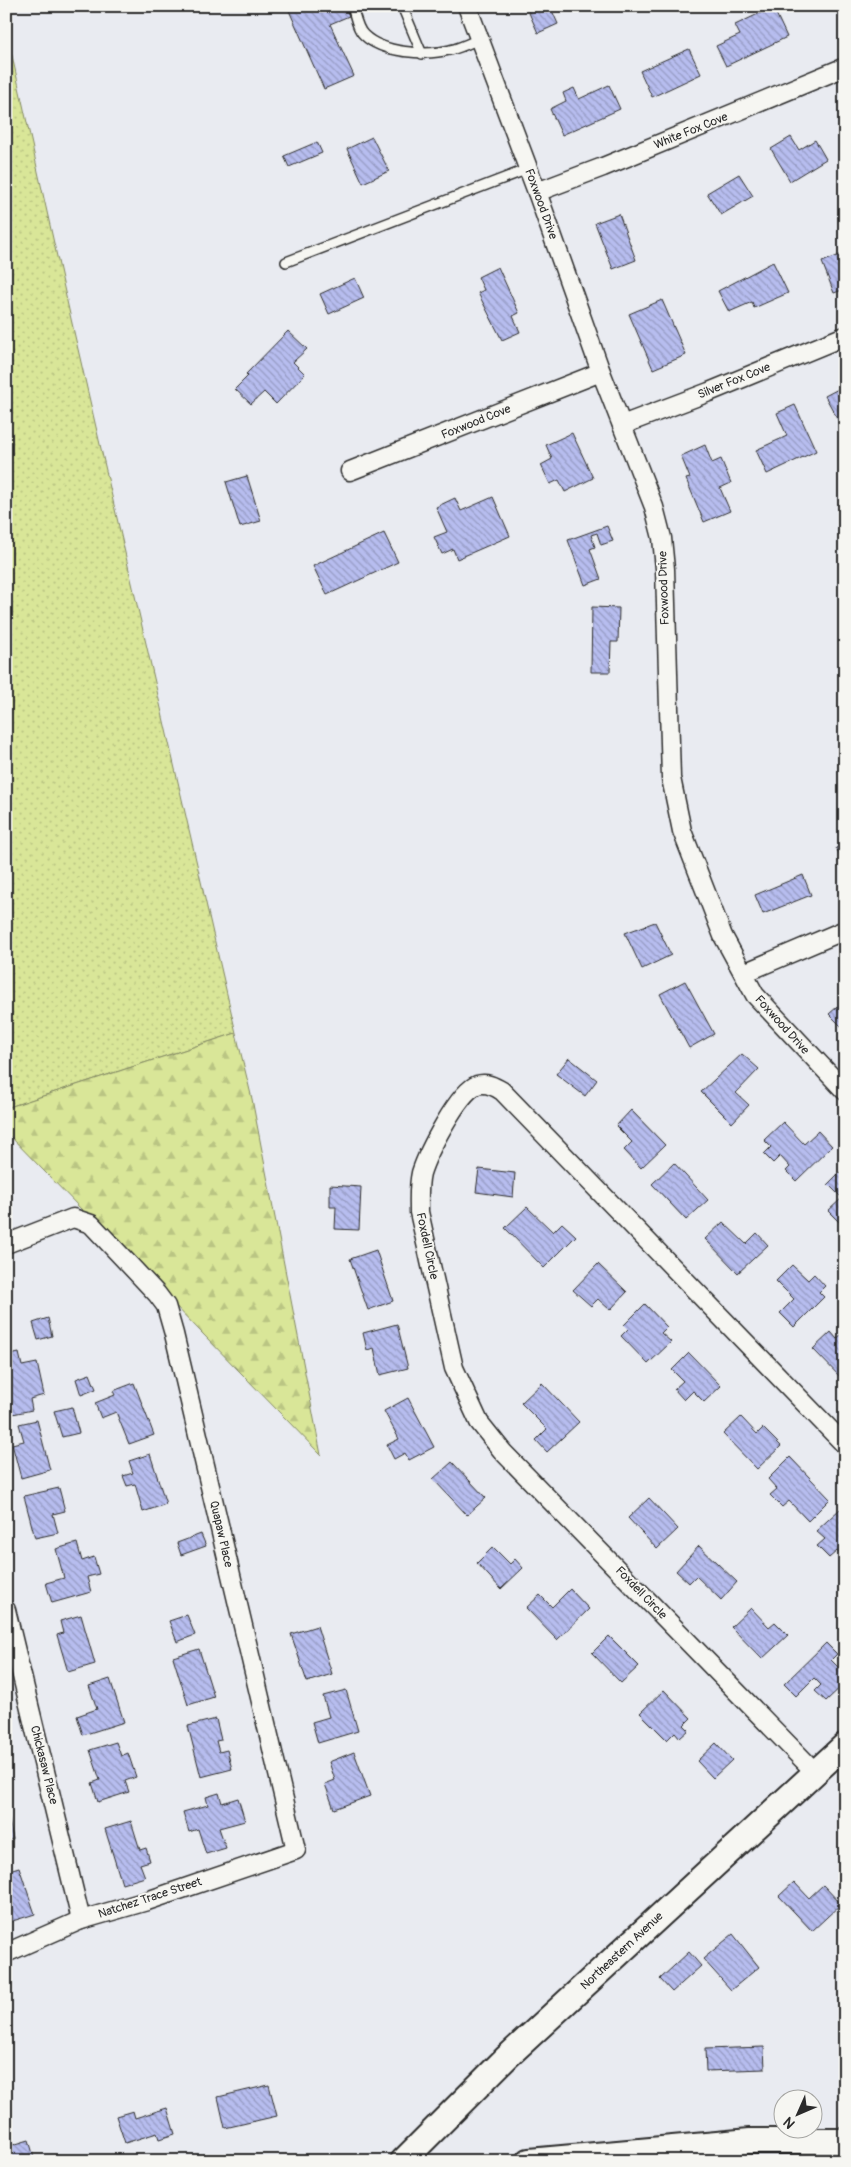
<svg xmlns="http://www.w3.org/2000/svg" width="851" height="2167" viewBox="0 0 851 2167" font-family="Pangolin,sans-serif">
<defs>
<pattern id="grass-dots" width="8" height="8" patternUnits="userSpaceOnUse" patternTransform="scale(1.25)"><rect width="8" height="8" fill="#d9e698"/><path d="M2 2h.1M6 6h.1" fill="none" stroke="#bac583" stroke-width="1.8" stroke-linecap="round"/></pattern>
<pattern id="forest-firs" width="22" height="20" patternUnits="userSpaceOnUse" patternTransform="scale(1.25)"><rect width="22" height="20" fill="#d9e698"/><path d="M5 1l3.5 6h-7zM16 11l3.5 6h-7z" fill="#bac583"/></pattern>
<pattern id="building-back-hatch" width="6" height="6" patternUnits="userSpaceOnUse" patternTransform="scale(1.25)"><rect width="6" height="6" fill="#b7bdef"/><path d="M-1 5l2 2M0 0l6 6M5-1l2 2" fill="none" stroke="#959ac2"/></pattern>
</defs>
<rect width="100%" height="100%" fill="#e9ebf1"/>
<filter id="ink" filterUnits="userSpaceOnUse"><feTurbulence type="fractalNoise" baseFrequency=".02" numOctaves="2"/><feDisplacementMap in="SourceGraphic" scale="10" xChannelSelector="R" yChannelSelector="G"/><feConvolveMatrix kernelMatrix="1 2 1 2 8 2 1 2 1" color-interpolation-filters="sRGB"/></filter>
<g filter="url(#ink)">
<path fill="url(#grass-dots)" stroke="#828862" d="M 6,29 L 71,319 L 236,1033 L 6,1108 Z"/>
<path fill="url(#forest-firs)" stroke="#828862" d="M 236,1033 L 252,1099 L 321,1455 L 6,1132 L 6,1108 Z"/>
<g fill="url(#building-back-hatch)" stroke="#2b2b2b">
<path d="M 287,6 L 345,6 L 349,16 L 330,24 L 354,76 L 324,89 Z"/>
<path d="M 526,6 L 550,6 L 558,24 L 538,33 Z"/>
<path d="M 773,7 L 787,37 L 726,66 L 716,46 L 740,35 L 735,25 Z"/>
<path d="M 689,49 L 701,74 L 652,97 L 640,71 Z"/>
<path d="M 609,85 L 620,109 L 562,135 L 550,109 L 566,101 L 563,93 L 574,88 L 579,99 Z"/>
<path d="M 372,137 L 389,171 L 363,183 L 347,149 Z"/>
<path d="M 791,137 L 799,150 L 815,140 L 826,159 L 790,181 L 771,149 Z"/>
<path d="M 317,142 L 322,153 L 289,167 L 284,156 Z"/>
<path d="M 739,174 L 753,196 L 721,215 L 707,193 Z"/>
<path d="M 619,214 L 636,260 L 613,269 L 595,223 Z"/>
<path d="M 845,253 L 845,289 L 834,293 L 822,262 Z"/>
<path d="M 773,262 L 788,293 L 754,308 L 752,302 L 729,312 L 718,291 Z"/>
<path d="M 498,267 L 519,313 L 513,316 L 520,332 L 502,340 L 478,293 L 484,290 L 478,277 Z"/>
<path d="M 355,278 L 364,298 L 329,314 L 320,294 Z"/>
<path d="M 662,300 L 686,355 L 653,369 L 629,314 Z"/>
<path d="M 288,331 L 307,349 L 293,362 L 305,374 L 276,404 L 264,392 L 251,404 L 235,389 L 248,376 L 246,374 Z"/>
<path d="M 844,386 L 845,423 L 841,425 L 825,396 Z"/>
<path d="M 795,405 L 816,451 L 767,474 L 756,450 L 787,436 L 777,413 Z"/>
<path d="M 572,433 L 593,478 L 565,492 L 559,480 L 550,484 L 541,465 L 552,459 L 546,445 Z"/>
<path d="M 705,445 L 712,463 L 721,459 L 731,483 L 720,488 L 730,511 L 704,522 L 686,479 L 690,478 L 681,456 Z"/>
<path d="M 247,476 L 261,521 L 240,527 L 226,482 Z"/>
<path d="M 493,497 L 510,536 L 457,559 L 453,549 L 442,554 L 434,537 L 447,532 L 436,507 L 455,498 L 461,511 Z"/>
<path d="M 607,526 L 613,541 L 601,545 L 597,533 L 591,535 L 595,547 L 590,549 L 601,579 L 585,585 L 568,540 Z"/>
<path d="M 384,533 L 398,562 L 327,595 L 313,566 Z"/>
<path d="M 592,607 L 619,608 L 618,642 L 611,642 L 610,672 L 591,672 Z"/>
<path d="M 845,843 L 845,864 L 836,848 Z"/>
<path d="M 803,875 L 811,895 L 763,914 L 755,895 Z"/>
<path d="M 655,922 L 671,955 L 642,969 L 625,933 Z"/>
<path d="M 685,981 L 714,1034 L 689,1048 L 660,994 Z"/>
<path d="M 845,1000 L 845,1030 L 829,1014 Z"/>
<path d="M 742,1054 L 759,1069 L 736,1093 L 749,1105 L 732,1123 L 701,1092 Z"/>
<path d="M 569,1058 L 597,1080 L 585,1096 L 556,1074 Z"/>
<path d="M 631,1110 L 665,1145 L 641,1168 L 624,1150 L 632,1142 L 616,1126 Z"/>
<path d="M 783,1122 L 804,1144 L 818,1131 L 832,1146 L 796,1181 L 786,1171 L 790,1167 L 780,1156 L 773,1163 L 764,1154 L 771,1147 L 764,1140 Z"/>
<path d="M 674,1163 L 708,1200 L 686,1220 L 652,1184 Z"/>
<path d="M 845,1167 L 845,1220 L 841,1224 L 828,1211 L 842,1198 L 828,1184 Z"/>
<path d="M 479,1169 L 515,1173 L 513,1197 L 476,1192 Z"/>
<path d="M 330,1185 L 361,1187 L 359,1230 L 335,1229 L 336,1207 L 330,1207 Z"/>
<path d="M 527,1207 L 553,1232 L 562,1223 L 576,1236 L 544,1268 L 505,1228 Z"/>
<path d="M 723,1222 L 746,1244 L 757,1233 L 768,1245 L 738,1273 L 705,1239 Z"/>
<path d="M 376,1250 L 393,1301 L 368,1310 L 350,1259 Z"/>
<path d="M 598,1264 L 627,1292 L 610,1310 L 598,1299 L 591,1306 L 573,1290 Z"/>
<path d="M 792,1265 L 808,1280 L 814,1274 L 825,1286 L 819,1292 L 824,1297 L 794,1327 L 780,1313 L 794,1299 L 776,1281 Z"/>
<path d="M 645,1304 L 667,1327 L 661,1333 L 671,1342 L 648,1364 L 621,1336 L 628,1329 L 624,1325 Z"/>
<path d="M 48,1318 L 52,1336 L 38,1340 L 33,1323 Z"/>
<path d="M 397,1324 L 408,1368 L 380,1375 L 374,1348 L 367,1350 L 363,1333 Z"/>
<path d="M 831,1332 L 837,1339 L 843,1332 L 845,1334 L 845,1382 L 813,1349 Z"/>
<path d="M 19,1353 L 22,1366 L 37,1363 L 44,1395 L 30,1399 L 32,1410 L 8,1415 L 6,1356 Z"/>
<path d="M 689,1353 L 721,1386 L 704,1402 L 693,1391 L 684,1400 L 674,1389 L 683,1381 L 672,1370 Z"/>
<path d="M 90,1374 L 96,1389 L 81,1395 L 76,1379 Z"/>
<path d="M 134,1383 L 154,1435 L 129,1444 L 116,1412 L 101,1418 L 95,1403 L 115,1395 L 113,1391 Z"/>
<path d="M 542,1383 L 579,1422 L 547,1452 L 536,1440 L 547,1429 L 521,1403 Z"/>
<path d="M 408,1398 L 434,1447 L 409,1460 L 405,1453 L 394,1459 L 387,1445 L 399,1439 L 384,1411 Z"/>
<path d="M 72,1407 L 79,1433 L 62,1437 L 54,1411 Z"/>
<path d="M 741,1417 L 757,1434 L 763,1428 L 781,1446 L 757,1469 L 723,1434 Z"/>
<path d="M 37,1420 L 50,1470 L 21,1478 L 12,1444 L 24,1441 L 19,1424 Z"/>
<path d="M 150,1454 L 166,1504 L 143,1512 L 135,1484 L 127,1486 L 123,1476 L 133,1473 L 129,1461 Z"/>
<path d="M 790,1457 L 830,1499 L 808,1521 L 789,1501 L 782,1507 L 770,1495 L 777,1489 L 768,1479 Z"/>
<path d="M 452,1462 L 486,1498 L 467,1515 L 433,1479 Z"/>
<path d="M 59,1488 L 65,1511 L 53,1514 L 58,1533 L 35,1538 L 24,1496 Z"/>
<path d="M 649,1498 L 678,1529 L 657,1549 L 628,1518 Z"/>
<path d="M 840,1509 L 845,1514 L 845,1559 L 837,1551 L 829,1558 L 817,1546 L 825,1539 L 816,1531 Z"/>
<path d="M 201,1534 L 206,1546 L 181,1555 L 177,1543 Z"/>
<path d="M 77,1543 L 82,1561 L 94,1557 L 99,1574 L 87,1577 L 91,1592 L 52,1603 L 46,1583 L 64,1578 L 56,1549 Z"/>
<path d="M 699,1546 L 737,1582 L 721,1600 L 696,1576 L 689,1583 L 676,1571 Z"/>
<path d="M 493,1547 L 510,1564 L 515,1559 L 523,1568 L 501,1589 L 477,1563 Z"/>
<path d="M 570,1589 L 589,1609 L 557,1640 L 526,1608 L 540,1595 L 552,1607 Z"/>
<path d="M 751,1608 L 769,1627 L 775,1622 L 788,1635 L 762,1659 L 731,1627 Z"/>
<path d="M 81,1615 L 95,1664 L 68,1672 L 57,1635 L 63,1633 L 60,1621 Z"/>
<path d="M 187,1615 L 195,1635 L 177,1642 L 169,1621 Z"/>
<path d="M 317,1626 L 332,1674 L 307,1682 L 291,1634 Z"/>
<path d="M 609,1636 L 639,1666 L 621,1683 L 592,1653 Z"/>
<path d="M 826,1643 L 837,1654 L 831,1660 L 845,1674 L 845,1683 L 826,1701 L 815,1691 L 821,1685 L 814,1678 L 796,1696 L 784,1684 Z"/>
<path d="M 199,1649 L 214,1697 L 188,1705 L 173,1657 Z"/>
<path d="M 110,1679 L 124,1722 L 83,1735 L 77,1716 L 97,1709 L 89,1686 Z"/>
<path d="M 346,1690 L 358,1731 L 318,1743 L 312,1722 L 329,1717 L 323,1696 Z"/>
<path d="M 664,1690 L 691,1718 L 684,1725 L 689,1730 L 680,1738 L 675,1732 L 667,1740 L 640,1713 Z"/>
<path d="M 216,1719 L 221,1740 L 216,1741 L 219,1752 L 227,1750 L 232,1769 L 201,1777 L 188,1726 Z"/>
<path d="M 116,1742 L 121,1756 L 128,1753 L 136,1777 L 125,1781 L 129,1792 L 98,1802 L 92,1783 L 100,1780 L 90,1750 Z"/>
<path d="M 716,1743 L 732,1760 L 713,1778 L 697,1761 Z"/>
<path d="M 354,1752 L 370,1796 L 334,1809 L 325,1784 L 335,1780 L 329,1762 Z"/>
<path d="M 219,1793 L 222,1803 L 238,1798 L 245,1821 L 219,1828 L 226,1848 L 206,1854 L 198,1829 L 189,1832 L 183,1812 L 208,1805 L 206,1797 Z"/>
<path d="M 6,1806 L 13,1839 L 6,1841 Z"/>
<path d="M 131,1821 L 140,1850 L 146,1848 L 150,1861 L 140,1864 L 145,1877 L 122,1884 L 105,1829 Z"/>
<path d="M 19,1867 L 35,1914 L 6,1923 L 6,1871 Z"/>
<path d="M 794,1882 L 809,1898 L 823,1885 L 841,1904 L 812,1931 L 779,1896 Z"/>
<path d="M 733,1934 L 759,1967 L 731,1990 L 703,1959 Z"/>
<path d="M 689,1952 L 701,1966 L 672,1992 L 660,1979 Z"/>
<path d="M 764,2047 L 765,2069 L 706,2071 L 705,2049 Z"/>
<path d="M 269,2085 L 277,2116 L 225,2128 L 218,2097 Z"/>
<path d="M 167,2108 L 175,2134 L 159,2139 L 157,2133 L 125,2143 L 116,2116 L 133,2111 L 135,2118 Z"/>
<path d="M 29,2140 L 35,2161 L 6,2161 L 6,2147 Z"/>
</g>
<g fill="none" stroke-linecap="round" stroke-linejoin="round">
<g stroke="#2b2b2b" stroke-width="12">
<g id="lane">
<path d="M 352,6 C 355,15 357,29 364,35 C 382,53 426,56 450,50 C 460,48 470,43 479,39"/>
<path d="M 402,6 L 422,54"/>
<path d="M 286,262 L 528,169"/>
</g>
</g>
<g stroke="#2b2b2b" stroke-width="21">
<g id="street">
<path d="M 467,6 L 537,192 L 601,372 L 654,507 L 662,538 L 665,569 L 671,778 L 682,831 L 723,936 L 755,995 L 845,1091"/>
<path d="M 537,192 L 603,167 L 845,67"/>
<path d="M 622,425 L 709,392 L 845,336"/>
<path d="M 350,471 L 601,372"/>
<path d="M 744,973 L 845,930"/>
<path d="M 6,1244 L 73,1218 L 91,1224 L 157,1294 L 166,1306 L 174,1334 L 296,1850 L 147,1901 L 81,1920 L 6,1953"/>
<path d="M 6,1610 L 81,1920"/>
<path d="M 815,1772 L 503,1452 L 479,1422 L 454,1368 L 419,1212 C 419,1199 418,1186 421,1173 C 427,1154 458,1092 477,1085 C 486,1082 494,1086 502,1091 L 845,1445"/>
</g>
</g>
<g stroke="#2b2b2b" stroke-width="28">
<g id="secondary">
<path d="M 403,2161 L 507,2057 L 845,1745"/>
<path d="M 529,2161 L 750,2141 L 845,2141"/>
</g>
</g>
<use href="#lane" stroke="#f6f6f2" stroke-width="9"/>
<use href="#street" stroke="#f6f6f2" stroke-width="18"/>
<use href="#secondary" stroke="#f6f6f2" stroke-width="24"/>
</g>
</g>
<g text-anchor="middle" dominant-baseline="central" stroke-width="4" stroke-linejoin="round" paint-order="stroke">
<g font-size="12" fill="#2b2b2b" stroke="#f6f6f2">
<text transform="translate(691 131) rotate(-22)">White Fox Cove</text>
<text transform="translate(541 204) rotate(70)">Foxwood Drive</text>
<text transform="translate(734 381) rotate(-22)">Silver Fox Cove</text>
<text transform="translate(476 422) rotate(-22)">Foxwood Cove</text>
<text transform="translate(664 588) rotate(-92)">Foxwood Drive</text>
<text transform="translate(782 1025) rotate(48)">Foxwood Drive</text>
<text transform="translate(427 1246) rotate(78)">Foxdell Circle</text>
<text transform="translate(221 1534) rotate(77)">Quapaw Place</text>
<text transform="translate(641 1593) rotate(46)">Foxdell Circle</text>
<text transform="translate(44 1765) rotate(76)">Chickasaw Place</text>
<text transform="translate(150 1898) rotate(-18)">Natchez Trace Street</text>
<text transform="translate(622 1951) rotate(-43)">Northeastern Avenue</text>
</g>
</g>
<rect width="851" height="2167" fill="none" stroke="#f6f6f2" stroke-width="25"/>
<rect x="12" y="12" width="826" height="2142" fill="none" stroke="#2b2b2b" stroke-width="2" filter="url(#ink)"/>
<g transform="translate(798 2114) rotate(225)"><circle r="24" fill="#f6f6f2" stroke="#a5a5a2"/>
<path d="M0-4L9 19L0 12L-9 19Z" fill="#2b2b2b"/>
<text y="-8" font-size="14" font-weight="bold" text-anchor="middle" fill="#2b2b2b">N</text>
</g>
</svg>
